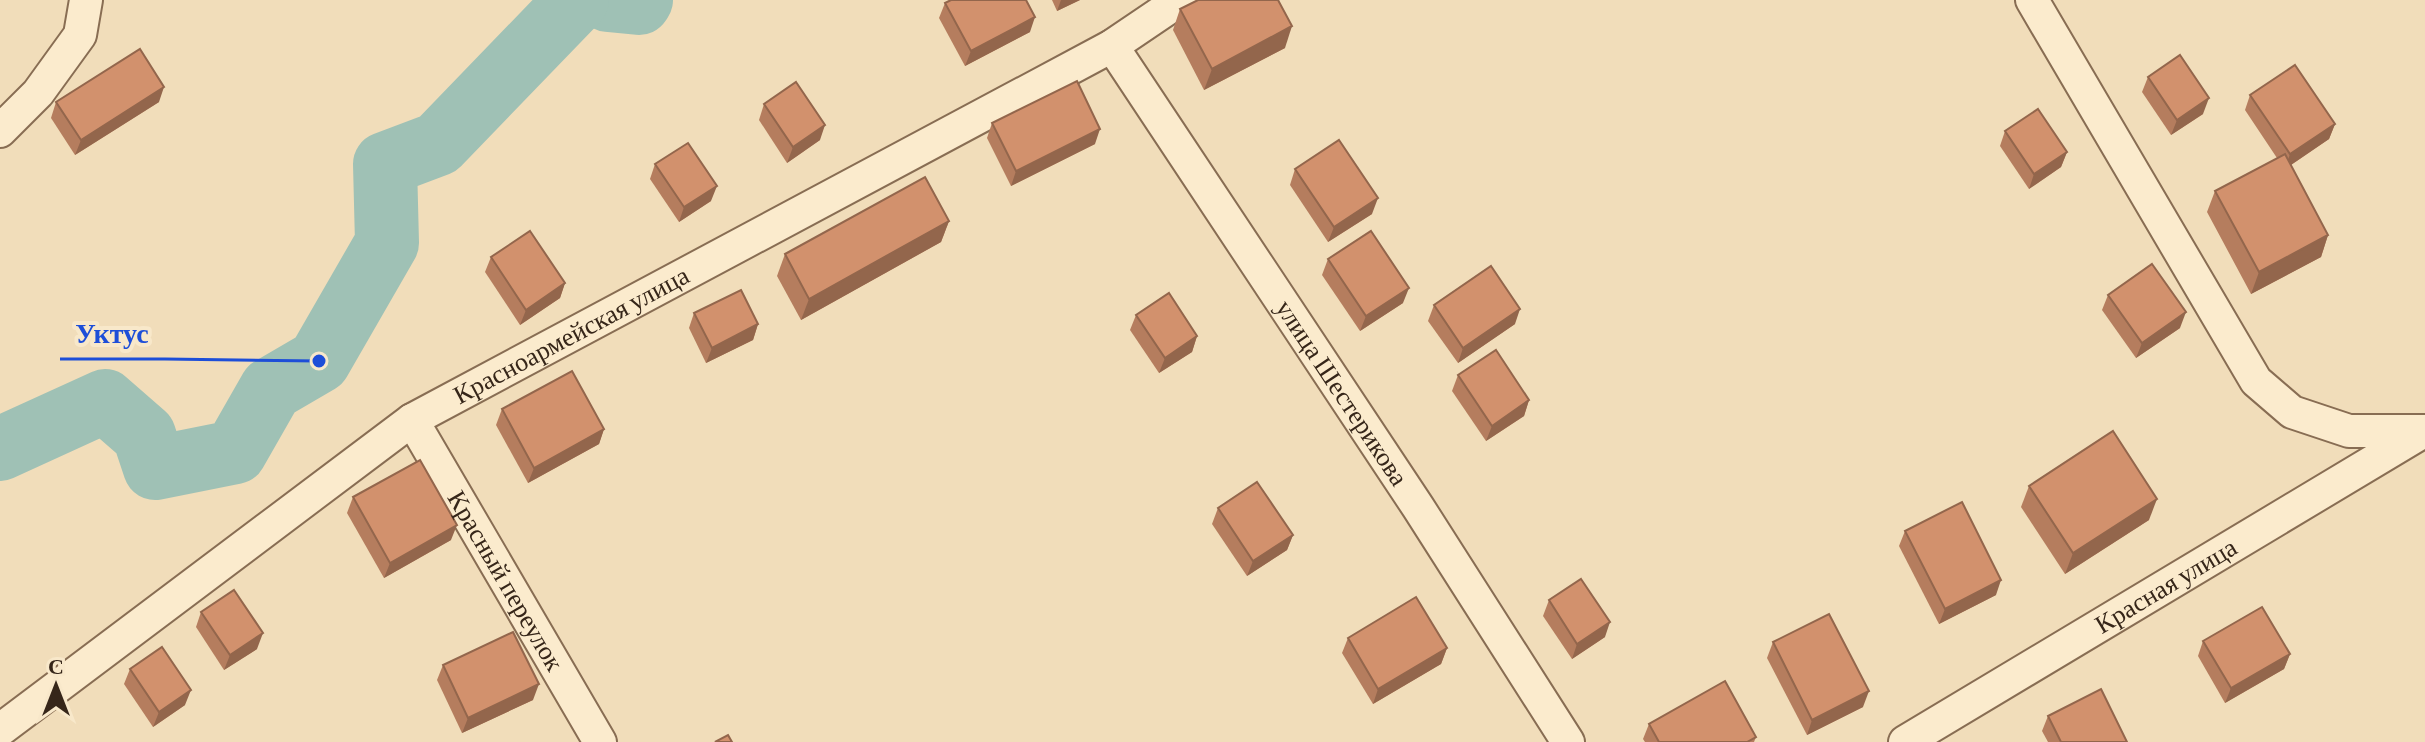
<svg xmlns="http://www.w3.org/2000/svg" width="2425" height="742" viewBox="0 0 2425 742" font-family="'Crimson Pro',serif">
<rect width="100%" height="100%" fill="#f1ddba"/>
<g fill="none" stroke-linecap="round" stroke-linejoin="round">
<g stroke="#9fc1b5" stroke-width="64">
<path d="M 608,0 L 639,3 L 641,0"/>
<path d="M 0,449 L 105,401 L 144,435 L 155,468 L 235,452 L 271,389 L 319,361 L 387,243 L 385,164 L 438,144 L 577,0"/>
</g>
<g stroke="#886d53" stroke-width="36">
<g id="street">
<path d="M 2032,0 L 2256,381 L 2292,412 L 2349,431 L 2423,431"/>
<path id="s1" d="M 1112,46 L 1418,507 L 1568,742"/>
<path d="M 0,131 L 38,93 L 80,35 L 86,0"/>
<path id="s2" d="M 412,420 L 600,742"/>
<path id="s3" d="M 0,730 L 412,420 L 1112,46 L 1180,0"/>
<path id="s4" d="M 1905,742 L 2424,431"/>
</g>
</g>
<use href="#street" stroke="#fbebcd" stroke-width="32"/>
</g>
<g fill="#b57d5e">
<path d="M 1052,0 L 1080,0 L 1057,11 Z"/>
<path d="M 945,3 L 1030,32 L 965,66 L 939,18 Z"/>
<path d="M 1180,9 L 1285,48 L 1204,90 L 1173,30 Z"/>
<path d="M 2148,77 L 2203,114 L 2171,135 L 2142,92 Z"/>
<path d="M 2250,95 L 2335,124 L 2329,139 L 2291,165 L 2328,235 L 2321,257 L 2251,294 L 2207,212 L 2215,191 L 2277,158 L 2245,110 Z"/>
<path d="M 56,102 L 159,102 L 75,155 L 51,118 Z"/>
<path d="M 764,104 L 820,140 L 787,163 L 759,120 Z"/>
<path d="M 992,123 L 1095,144 L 1011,186 L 987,138 Z"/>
<path d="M 2005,131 L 2067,152 L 2061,167 L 2029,189 L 2000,146 Z"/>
<path d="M 655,164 L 711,201 L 679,222 L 650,179 Z"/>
<path d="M 1295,169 L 1372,214 L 1328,242 L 1290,185 Z"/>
<path d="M 949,221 L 941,242 L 801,320 L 777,276 L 785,254 Z"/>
<path d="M 491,257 L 565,283 L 560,298 L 520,325 L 485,272 Z"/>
<path d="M 1328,259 L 1403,303 L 1360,331 L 1322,275 Z"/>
<path d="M 2108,295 L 2180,328 L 2136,358 L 2102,310 Z"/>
<path d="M 1434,305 L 1515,324 L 1458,363 L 1428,321 Z"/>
<path d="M 694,313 L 758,324 L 753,340 L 706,363 L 689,328 Z"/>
<path d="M 1136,315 L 1197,336 L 1192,352 L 1159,373 L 1130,330 Z"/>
<path d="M 1458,375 L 1529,400 L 1524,416 L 1486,441 L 1452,391 Z"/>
<path d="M 502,409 L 604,429 L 599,444 L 528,483 L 496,425 Z"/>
<path d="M 2029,486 L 2149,520 L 2065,574 L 2021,507 Z"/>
<path d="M 353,497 L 451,540 L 384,578 L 347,513 Z"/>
<path d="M 1218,508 L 1293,535 L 1287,550 L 1247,576 L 1212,524 Z"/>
<path d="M 1905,531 L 1996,595 L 1939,624 L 1899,546 Z"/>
<path d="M 1549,600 L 1605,637 L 1572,659 L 1543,616 Z"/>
<path d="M 201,612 L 257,649 L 224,670 L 196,627 Z"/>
<path d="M 1348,638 L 1447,648 L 1441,664 L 1373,704 L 1342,653 Z"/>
<path d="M 2203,641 L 2290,654 L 2284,669 L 2225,703 L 2198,656 Z"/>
<path d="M 1773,642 L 1863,707 L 1807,735 L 1767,658 Z"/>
<path d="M 443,665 L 533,700 L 462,733 L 437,680 Z"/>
<path d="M 130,669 L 185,705 L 153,727 L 124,684 Z"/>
<path d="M 2048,716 L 2127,742 L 2048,742 L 2042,731 Z"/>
<path d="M 1649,724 L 1756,737 L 1754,742 L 1645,742 L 1643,739 Z"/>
</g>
<g fill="#93664c">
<path d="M 1061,0 L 1080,0 L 1057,11 Z"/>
<path d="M 1035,17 L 1030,32 L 965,66 L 971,51 Z"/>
<path d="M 1292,26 L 1285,48 L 1204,90 L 1212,69 Z"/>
<path d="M 164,87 L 159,102 L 75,155 L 81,140 Z"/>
<path d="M 2209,98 L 2203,114 L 2171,135 L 2177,120 Z"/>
<path d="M 2335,124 L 2329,139 L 2285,169 L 2290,154 Z"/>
<path d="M 825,125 L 820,140 L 787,163 L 793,147 Z"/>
<path d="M 1100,129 L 1095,144 L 1011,186 L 1016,171 Z"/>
<path d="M 2067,152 L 2061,167 L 2029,189 L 2034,174 Z"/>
<path d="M 717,186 L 711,201 L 679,222 L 684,207 Z"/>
<path d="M 1378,198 L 1372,214 L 1328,242 L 1334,227 Z"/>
<path d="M 949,221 L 941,242 L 801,320 L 809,299 Z"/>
<path d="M 2328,235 L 2321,257 L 2251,294 L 2259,272 Z"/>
<path d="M 565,283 L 560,298 L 520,325 L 526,310 Z"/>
<path d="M 1409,288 L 1403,303 L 1360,331 L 1366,316 Z"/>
<path d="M 1520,309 L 1515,324 L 1458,363 L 1463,348 Z"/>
<path d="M 2186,312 L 2180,328 L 2136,358 L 2142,343 Z"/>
<path d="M 758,324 L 753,340 L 706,363 L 712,348 Z"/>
<path d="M 1197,336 L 1192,352 L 1159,373 L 1165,358 Z"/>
<path d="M 1529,400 L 1524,416 L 1486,441 L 1492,426 Z"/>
<path d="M 604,429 L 599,444 L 528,483 L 534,468 Z"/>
<path d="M 2157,499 L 2149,520 L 2065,574 L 2073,553 Z"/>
<path d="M 457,525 L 451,540 L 384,578 L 390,563 Z"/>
<path d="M 1293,535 L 1287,550 L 1247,576 L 1253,561 Z"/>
<path d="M 2001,580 L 1996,595 L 1939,624 L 1945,609 Z"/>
<path d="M 1610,622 L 1605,637 L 1572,659 L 1577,644 Z"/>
<path d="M 263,633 L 257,649 L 224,670 L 230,655 Z"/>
<path d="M 1447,648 L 1441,664 L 1373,704 L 1378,689 Z"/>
<path d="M 2290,654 L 2284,669 L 2225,703 L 2231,688 Z"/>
<path d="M 539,684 L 533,700 L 462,733 L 468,718 Z"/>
<path d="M 191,690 L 185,705 L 153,727 L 159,712 Z"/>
<path d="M 1869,691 L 1863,707 L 1807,735 L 1812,720 Z"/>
</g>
<g fill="#d2916d" stroke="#93664c" stroke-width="2">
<path d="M 951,0 L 1026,0 L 1035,17 L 971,51 L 945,3 Z"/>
<path d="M 1198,0 L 1278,0 L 1292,26 L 1212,69 L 1180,9 Z"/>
<path d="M 140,49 L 164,87 L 81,140 L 56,102 Z"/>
<path d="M 2180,55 L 2209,98 L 2177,120 L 2148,77 Z"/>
<path d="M 2295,65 L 2335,124 L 2290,154 L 2250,95 Z"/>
<path d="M 1077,81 L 1100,129 L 1016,171 L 992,123 Z"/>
<path d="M 796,82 L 825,125 L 793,147 L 764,104 Z"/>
<path d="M 2038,109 L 2067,152 L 2034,174 L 2005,131 Z"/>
<path d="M 1339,140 L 1378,198 L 1334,227 L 1295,169 Z"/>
<path d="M 688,143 L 717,186 L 684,207 L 655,164 Z"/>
<path d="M 2285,154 L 2328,235 L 2259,272 L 2215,191 Z"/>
<path d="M 925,177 L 949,221 L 809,299 L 785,254 Z"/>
<path d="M 530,231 L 565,283 L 526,310 L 491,257 Z"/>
<path d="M 1371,231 L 1409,288 L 1366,316 L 1328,259 Z"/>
<path d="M 2152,264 L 2186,312 L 2142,343 L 2108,295 Z"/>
<path d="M 1491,266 L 1520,309 L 1463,348 L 1434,305 Z"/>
<path d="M 741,290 L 758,324 L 712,348 L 694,313 Z"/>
<path d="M 1169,293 L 1197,336 L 1165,358 L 1136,315 Z"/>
<path d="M 1496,350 L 1529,400 L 1492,426 L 1458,375 Z"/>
<path d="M 572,371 L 604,429 L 534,468 L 502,409 Z"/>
<path d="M 2113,431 L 2157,499 L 2073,553 L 2029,486 Z"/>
<path d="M 420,460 L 457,525 L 390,563 L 353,497 Z"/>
<path d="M 1257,482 L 1293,535 L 1253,561 L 1218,508 Z"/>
<path d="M 1962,502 L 2001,580 L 1945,609 L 1905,531 Z"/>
<path d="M 1581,579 L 1610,622 L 1577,644 L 1549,600 Z"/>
<path d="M 234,590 L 263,633 L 230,655 L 201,612 Z"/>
<path d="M 1416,597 L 1447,648 L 1378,689 L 1348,638 Z"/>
<path d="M 2262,607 L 2290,654 L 2231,688 L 2203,641 Z"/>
<path d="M 1829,614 L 1869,691 L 1812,720 L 1773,642 Z"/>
<path d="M 513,632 L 539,684 L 468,718 L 443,665 Z"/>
<path d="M 162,647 L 191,690 L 159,712 L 130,669 Z"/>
<path d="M 1725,681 L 1756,737 L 1747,742 L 1659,742 L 1649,724 Z"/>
<path d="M 2101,689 L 2127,742 L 2061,742 L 2048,716 Z"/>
<path d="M 728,735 L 732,742 L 715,742 Z"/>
</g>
<g text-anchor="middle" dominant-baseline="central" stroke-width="8" stroke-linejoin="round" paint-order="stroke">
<g font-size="26" fill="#362619" stroke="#f8e8ca">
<text stroke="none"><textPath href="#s3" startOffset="696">Красноармейская улица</textPath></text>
<text stroke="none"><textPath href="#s1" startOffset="416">улица Шестерикова</textPath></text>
<text stroke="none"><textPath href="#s2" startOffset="186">Красный переулок</textPath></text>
<text stroke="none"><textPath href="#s4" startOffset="304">Красная улица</textPath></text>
</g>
</g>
<path fill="none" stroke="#1d4ed8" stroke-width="3" d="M319 361L165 359H60"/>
<circle fill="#1d4ed8" stroke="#f8e8ca" stroke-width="3" cx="319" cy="361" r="8"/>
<g font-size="28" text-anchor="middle" font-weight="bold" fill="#1d4ed8" stroke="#f8e8ca" stroke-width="8" stroke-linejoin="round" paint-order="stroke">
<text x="112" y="343">Уктус</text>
</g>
<g transform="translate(56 686)" stroke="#f8e8ca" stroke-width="6" paint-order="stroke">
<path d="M0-6L14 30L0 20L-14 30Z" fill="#362619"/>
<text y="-12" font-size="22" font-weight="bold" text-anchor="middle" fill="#362619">С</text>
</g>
</svg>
